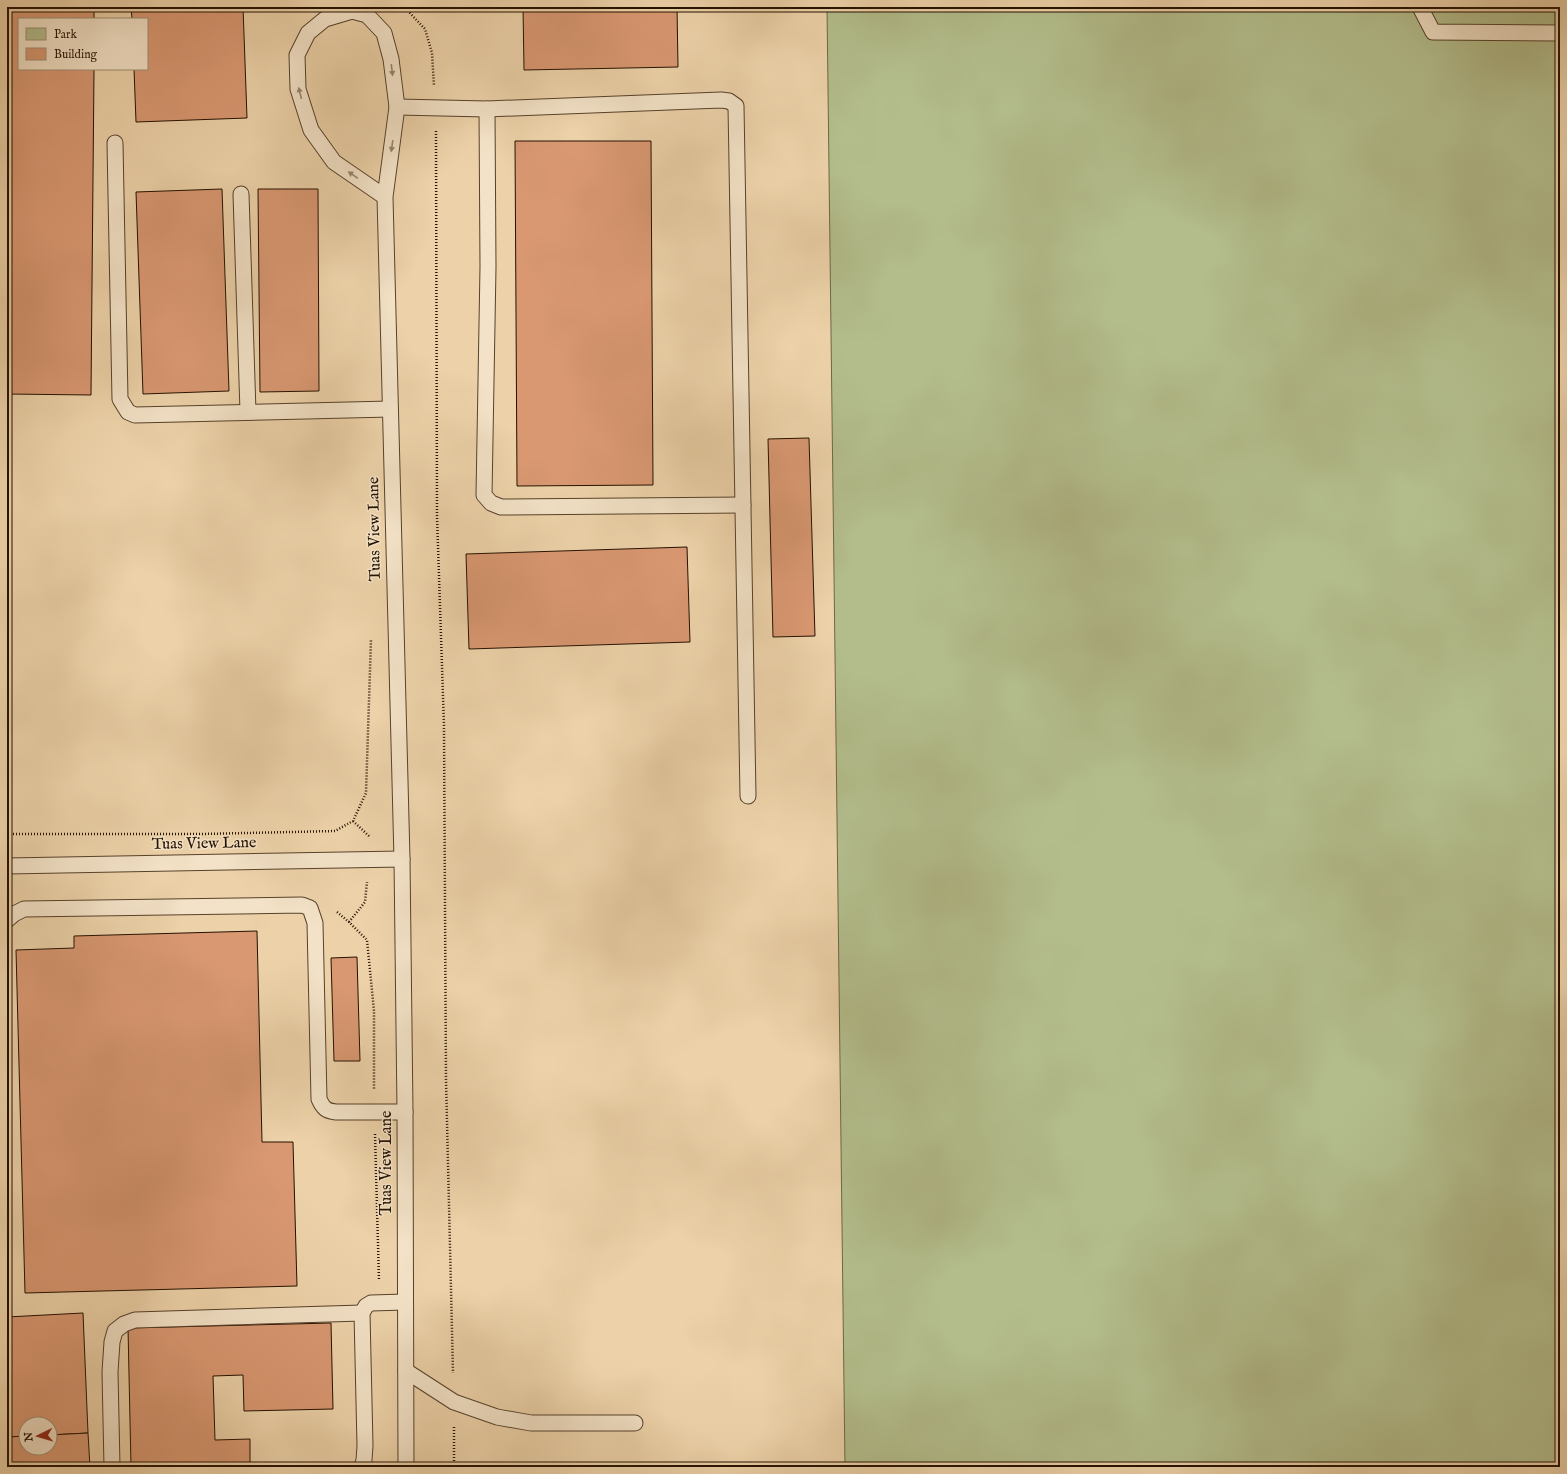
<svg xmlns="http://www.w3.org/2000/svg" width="1567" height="1474" viewBox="0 0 1567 1474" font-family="'IM FELL English',serif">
<rect width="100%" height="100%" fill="#edd2a9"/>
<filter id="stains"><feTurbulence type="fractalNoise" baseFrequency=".005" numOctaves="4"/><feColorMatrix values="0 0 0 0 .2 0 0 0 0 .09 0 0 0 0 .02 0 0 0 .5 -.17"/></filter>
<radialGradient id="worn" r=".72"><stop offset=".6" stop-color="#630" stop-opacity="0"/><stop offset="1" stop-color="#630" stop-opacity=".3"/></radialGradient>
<path fill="#b3bd8c" stroke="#6c6746" d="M 827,7 L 1560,7 L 1560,1467 L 845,1467 Z"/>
<g fill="#d99872" stroke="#241100">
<path d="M 7,7 L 94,7 L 94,19 L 19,19 L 19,69 L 94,69 L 91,395 L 7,394 Z"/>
<path d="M 131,7 L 243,7 L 247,118 L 136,122 L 134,69 L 147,69 L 147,19 L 132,19 Z"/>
<path d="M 523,7 L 677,7 L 678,67 L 524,70 Z"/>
<path d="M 515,141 L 651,141 L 653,485 L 517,486 Z"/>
<path d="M 222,189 L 229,391 L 143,394 L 136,192 Z"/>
<path d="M 258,189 L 318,189 L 319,391 L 260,392 Z"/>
<path d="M 809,438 L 815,636 L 773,637 L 768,439 Z"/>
<path d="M 687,547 L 690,642 L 469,649 L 466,554 Z"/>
<path d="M 257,931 L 262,1142 L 293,1142 L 297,1286 L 25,1293 L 16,950 L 74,948 L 74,936 Z"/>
<path d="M 357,957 L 360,1061 L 334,1061 L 331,958 Z"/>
<path d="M 83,1313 L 88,1433 L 50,1435 L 50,1424 L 26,1424 L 26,1436 L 8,1437 L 7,1317 Z"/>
<path d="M 331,1323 L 333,1409 L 244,1411 L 243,1375 L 213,1376 L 215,1440 L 250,1439 L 250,1467 L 131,1467 L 128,1328 Z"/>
<path d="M 88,1433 L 90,1467 L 10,1467 L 8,1437 L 26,1436 L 26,1448 L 50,1448 L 50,1435 Z"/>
</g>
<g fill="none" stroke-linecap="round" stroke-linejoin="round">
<g stroke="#56412a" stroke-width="17">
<g id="service">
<path d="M 1420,7 L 1433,32 L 1560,33"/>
<path d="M 397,107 L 487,109 L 721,100 L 729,101 L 736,106 L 748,796"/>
<path d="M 487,109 L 488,267 L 484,495 L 491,503 L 501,507 L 743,505"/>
<path d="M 115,143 L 120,399 L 128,412 L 135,415 L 390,409"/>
<path d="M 241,194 L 248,412"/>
<path d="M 385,197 L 334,162 L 311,130 L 298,89 L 297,55 L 308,33 L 325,19 L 352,11 L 367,15 L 384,33 L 391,59 L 397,107 L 385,197 L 402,859 L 405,1112 L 406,1467"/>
<path d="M 7,866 L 402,859"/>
<path d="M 7,920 L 14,914 L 24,909 L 302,905 L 310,908 L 315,923 L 319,1099 C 323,1108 326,1111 336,1112 L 405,1112"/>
<path d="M 406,1371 L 454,1402 L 497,1417 L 531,1423 L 635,1423"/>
<path d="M 112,1467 L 110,1372 L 112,1342 L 115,1331 L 124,1324 L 135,1320 L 362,1313"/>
<path d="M 362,1467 L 364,1460 L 365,1446 L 362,1313 L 366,1306 L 371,1303 L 405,1302"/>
</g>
</g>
<g stroke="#241100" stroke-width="2.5" stroke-dasharray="1 2" stroke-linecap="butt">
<path d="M 396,7 L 408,11 L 425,29 L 432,53 L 434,86"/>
<path d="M 436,131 L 437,516 L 444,726 L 446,1079 L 453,1373"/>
<path d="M 353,821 L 370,837"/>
<path d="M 7,834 L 202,834 L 335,831 L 353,821 L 366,793 L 371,639"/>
<path d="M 337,912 L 349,922 L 367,940 L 374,1011 L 374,1089"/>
<path d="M 349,922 L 365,902 L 367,882"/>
<path d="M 375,1134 L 379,1281"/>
<path d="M 454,1467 L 454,1426"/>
</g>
<use href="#service" stroke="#f3e2c7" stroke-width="15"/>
</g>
<defs><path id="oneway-solid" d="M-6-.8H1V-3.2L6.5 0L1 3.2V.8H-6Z"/></defs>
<g fill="#96846d">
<use href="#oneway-solid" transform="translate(392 70) rotate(83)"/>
<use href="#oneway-solid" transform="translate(300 93) rotate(-104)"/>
<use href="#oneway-solid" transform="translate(392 146) rotate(98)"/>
<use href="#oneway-solid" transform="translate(353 175) rotate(-146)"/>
</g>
<g text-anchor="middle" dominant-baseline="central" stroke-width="3" stroke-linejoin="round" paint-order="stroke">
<g font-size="16" fill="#241100" stroke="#f3e2c7">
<text transform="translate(375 529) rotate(-91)">Tuas View Lane</text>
<text transform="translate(204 844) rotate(-1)">Tuas View Lane</text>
<text transform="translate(387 1163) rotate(-90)">Tuas View Lane</text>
</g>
</g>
<rect width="1567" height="1474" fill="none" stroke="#edd2a9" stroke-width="24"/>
<rect x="8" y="8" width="1551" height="1458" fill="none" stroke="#241100" stroke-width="2"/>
<rect x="12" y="12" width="1543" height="1450" fill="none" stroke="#241100"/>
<rect x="18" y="18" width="130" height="52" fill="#f3e2c7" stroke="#a08e77"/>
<rect x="26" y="28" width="20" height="12" fill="#b3bd8c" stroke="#a08e77"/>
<text x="54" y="38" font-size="12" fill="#241100">Park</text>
<rect x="26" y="48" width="20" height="12" fill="#d99872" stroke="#a08e77"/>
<text x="54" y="58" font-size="12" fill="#241100">Building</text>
<g transform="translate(38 1436) rotate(265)"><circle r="19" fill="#f3e2c7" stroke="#a08e77"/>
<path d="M0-3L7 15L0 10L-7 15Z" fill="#8f2418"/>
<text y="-6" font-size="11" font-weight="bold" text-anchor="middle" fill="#241100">N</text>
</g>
<rect width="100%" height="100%" filter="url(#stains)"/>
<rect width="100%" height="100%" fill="url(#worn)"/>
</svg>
